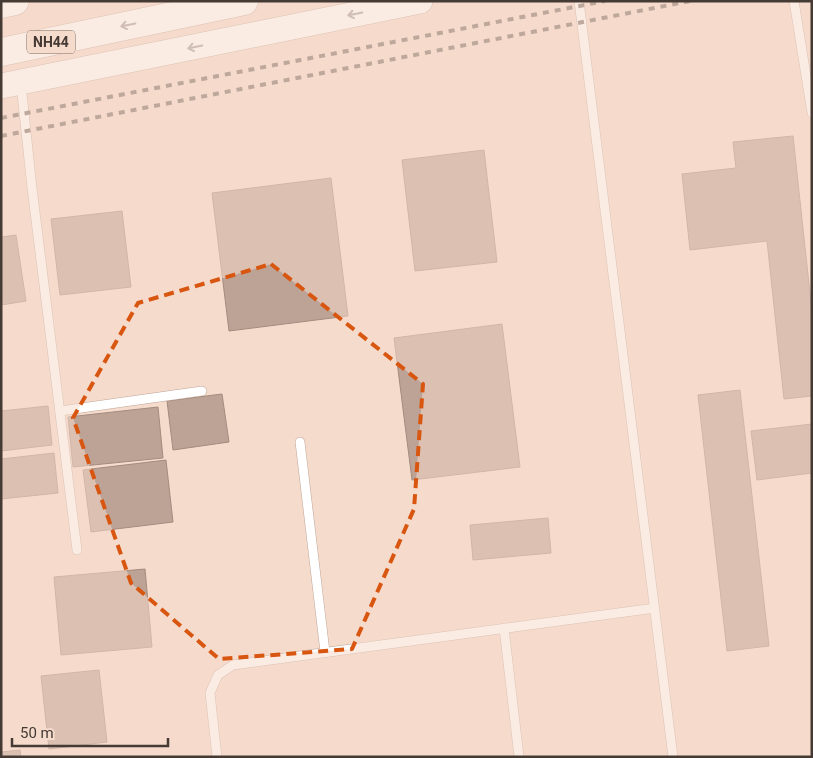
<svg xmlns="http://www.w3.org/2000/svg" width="813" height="758" viewBox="0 0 813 758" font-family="Roboto,sans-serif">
<rect width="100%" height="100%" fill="#f5dbcc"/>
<g fill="#bda396" stroke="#a38b7e">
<path d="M 793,136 L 812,312 L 812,396 L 784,399 L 767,241 L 690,250 L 682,174 L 736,168 L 733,142 Z"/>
<path d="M 484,150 L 497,262 L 415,271 L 402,160 Z"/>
<path d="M 331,178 L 348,316 L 229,331 L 212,193 Z"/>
<path d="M 122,211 L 131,287 L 60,295 L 51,219 Z"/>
<path d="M 16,235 L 26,301 L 1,305 L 1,237 Z"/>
<path d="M 502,324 L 520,467 L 412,480 L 394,338 Z"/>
<path d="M 740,390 L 769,646 L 727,651 L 698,395 Z"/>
<path d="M 222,394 L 229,442 L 173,450 L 167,401 Z"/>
<path d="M 48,406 L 52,445 L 1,451 L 1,411 Z"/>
<path d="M 158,407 L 163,458 L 73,467 L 68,417 Z"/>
<path d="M 812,424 L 812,473 L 757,480 L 751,431 Z"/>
<path d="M 54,453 L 58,493 L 1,499 L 1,459 Z"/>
<path d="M 166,460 L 173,522 L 91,532 L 83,470 Z"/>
<path d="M 548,518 L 551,553 L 473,560 L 470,525 Z"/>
<path d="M 145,569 L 152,647 L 61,655 L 54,577 Z"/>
<path d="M 99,670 L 107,742 L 49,749 L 41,676 Z"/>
<path d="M 20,750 L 21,757 L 1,757 L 1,752 Z"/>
</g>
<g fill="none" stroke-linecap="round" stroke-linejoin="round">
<g stroke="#bea597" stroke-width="10">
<g id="service">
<path d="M 579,1 L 673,757"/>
<path d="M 794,1 L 812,113"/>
<path d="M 21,84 L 32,188 L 77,550"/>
<path d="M 60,411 L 202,391"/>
<path d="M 300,442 L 325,652"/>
<path d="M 504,628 L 519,757"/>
<path d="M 217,757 L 210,693 L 218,675 L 233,665 L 655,608"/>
</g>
</g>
<g stroke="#bea597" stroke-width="26">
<path id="secondary" d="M 1,86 L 420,1"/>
</g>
<g stroke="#bea597" stroke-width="29">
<g id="trunk">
<path d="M 1,4 L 15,1"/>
<path d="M 1,52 L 244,1"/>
</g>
</g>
<use href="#service" stroke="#fff" stroke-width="9"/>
<use href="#secondary" stroke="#fff" stroke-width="25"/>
<use href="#trunk" stroke="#fff" stroke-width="28"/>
<g stroke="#7a6b62" stroke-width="4" stroke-dasharray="6 6" stroke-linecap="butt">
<path d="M 1,118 L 605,1"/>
<path d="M 1,136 L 690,1"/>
</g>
</g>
<defs><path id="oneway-shaft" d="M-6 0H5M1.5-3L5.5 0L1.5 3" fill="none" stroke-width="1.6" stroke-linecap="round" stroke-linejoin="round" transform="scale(1.25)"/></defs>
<g stroke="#a29c9a">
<use href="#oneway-shaft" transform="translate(355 14) rotate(168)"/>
<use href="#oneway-shaft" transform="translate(128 25) rotate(168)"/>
<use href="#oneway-shaft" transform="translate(195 47) rotate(168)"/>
</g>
<path d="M0 0H813V758H0ZM 271,264 L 423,384 L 414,509 L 352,649 L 219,659 L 131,583 L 73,418 L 138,303 Z" fill="#f5dbcc" fill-opacity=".55" fill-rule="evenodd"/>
<path fill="none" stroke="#d85610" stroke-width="4" stroke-dasharray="10 6" stroke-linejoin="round" d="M 271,264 L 423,384 L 414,509 L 352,649 L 219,659 L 131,583 L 73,418 L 138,303 Z"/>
<g text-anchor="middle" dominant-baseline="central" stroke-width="4.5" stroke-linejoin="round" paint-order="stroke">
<rect fill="#f5dbcc" stroke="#7a6a62" stroke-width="1" x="27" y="30.5" width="48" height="23" rx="4"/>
<g font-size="14" font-weight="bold" fill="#453a34">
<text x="51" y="42">NH44</text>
</g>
</g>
<rect width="813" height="758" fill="none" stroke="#453a34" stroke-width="5"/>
<path d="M12 738v8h156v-8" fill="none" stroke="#453a34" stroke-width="2.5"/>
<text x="20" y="738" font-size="15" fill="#453a34" stroke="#f5dbcc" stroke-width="4" paint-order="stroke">50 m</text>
</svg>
